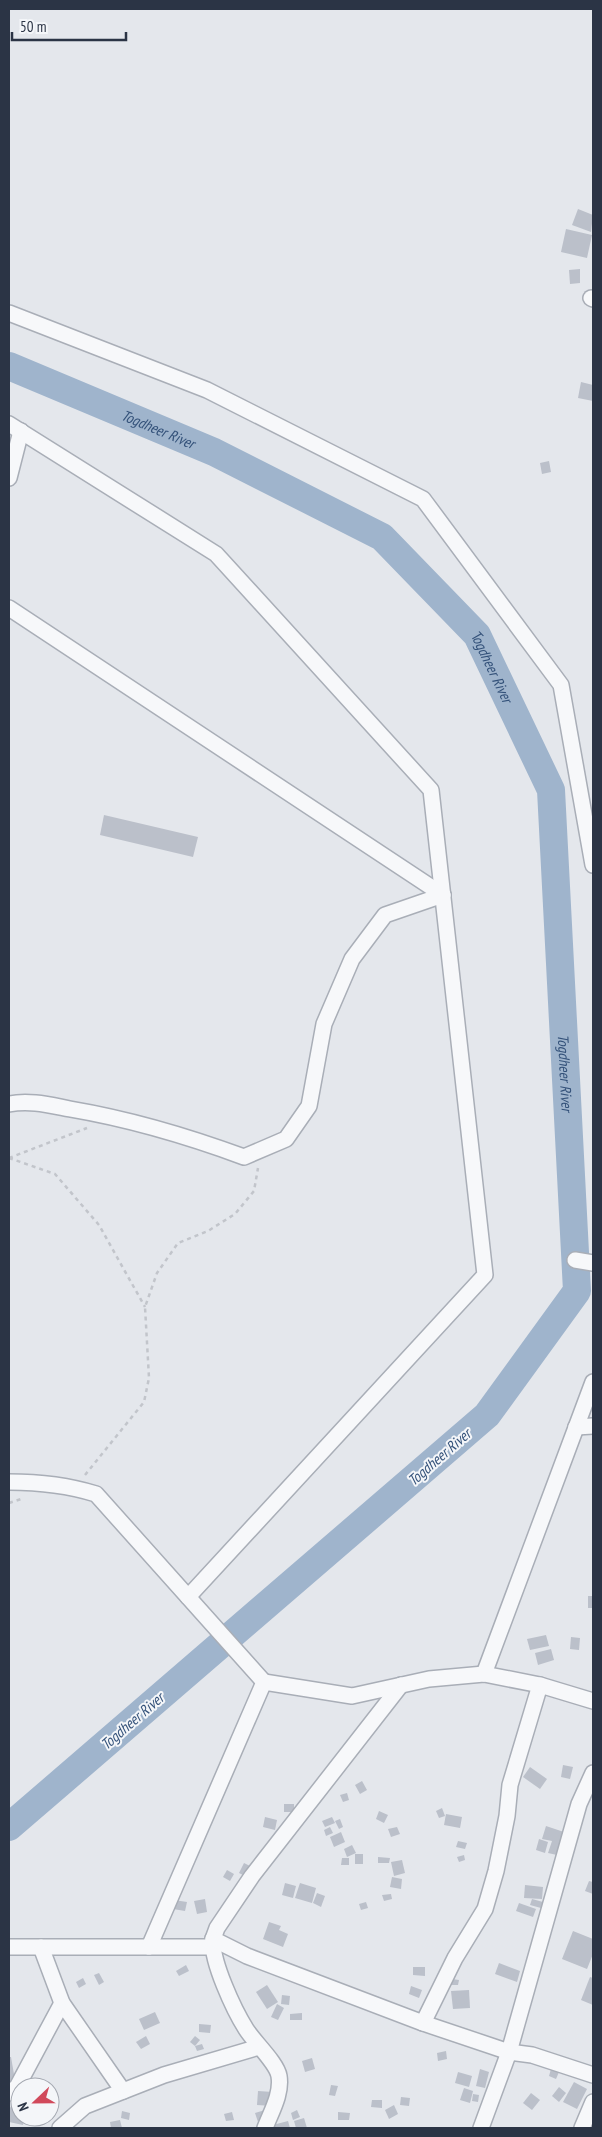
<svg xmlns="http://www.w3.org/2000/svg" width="602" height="2137" viewBox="0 0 602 2137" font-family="'PT Sans Narrow',sans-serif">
<rect width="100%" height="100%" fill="#e4e7ec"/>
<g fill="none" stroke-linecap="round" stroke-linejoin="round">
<path stroke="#9fb4cc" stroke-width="28" id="s1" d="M 9,366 L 214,452 L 382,537 L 477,635 L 551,790 L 577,1291 L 487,1415 L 9,1827"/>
</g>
<g fill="#bbc0ca">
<path d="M 578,209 L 593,215 L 591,232 L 572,225 Z"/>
<path d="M 566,229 L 592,235 L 587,258 L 561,252 Z"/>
<path d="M 580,269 L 580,283 L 570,284 L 569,270 Z"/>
<path d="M 581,382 L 593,385 L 593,401 L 578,398 Z"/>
<path d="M 549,461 L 551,472 L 542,474 L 540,463 Z"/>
<path d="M 104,815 L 198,837 L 193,857 L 100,835 Z"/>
<rect x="588" y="1596" width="5" height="12"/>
<path d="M 546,1635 L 549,1646 L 530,1650 L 527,1639 Z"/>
<path d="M 571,1637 L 580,1638 L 579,1650 L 570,1649 Z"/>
<path d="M 551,1649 L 554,1660 L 538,1665 L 535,1653 Z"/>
<path d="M 563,1765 L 573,1767 L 570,1779 L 561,1777 Z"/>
<path d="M 530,1767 L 547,1779 L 540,1789 L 523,1777 Z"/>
<path d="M 362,1781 L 367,1790 L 360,1794 L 355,1785 Z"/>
<path d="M 347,1793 L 349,1800 L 343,1802 L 340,1795 Z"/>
<rect x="284" y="1804" width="10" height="8"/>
<path d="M 442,1808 L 445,1816 L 439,1818 L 436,1811 Z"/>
<path d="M 379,1811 L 388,1815 L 384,1823 L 376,1819 Z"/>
<path d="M 446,1814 L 462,1817 L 460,1828 L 444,1825 Z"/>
<path d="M 265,1817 L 277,1820 L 275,1830 L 263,1827 Z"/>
<path d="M 332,1817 L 335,1823 L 325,1827 L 322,1821 Z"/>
<path d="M 340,1819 L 343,1827 L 339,1829 L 335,1821 Z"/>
<path d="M 546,1826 L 564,1832 L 557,1855 L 548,1853 L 552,1841 L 542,1839 Z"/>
<path d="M 330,1827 L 333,1833 L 326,1836 L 324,1830 Z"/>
<path d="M 397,1827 L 400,1834 L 391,1837 L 388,1829 Z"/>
<path d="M 341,1832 L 345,1842 L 334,1847 L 330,1837 Z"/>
<path d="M 539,1839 L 548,1842 L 545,1853 L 536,1850 Z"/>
<path d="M 458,1841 L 467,1843 L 465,1849 L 456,1847 Z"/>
<path d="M 352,1845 L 356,1853 L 347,1857 L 344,1849 Z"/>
<rect x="355" y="1854" width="8" height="10"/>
<path d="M 464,1855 L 465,1860 L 459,1862 L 457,1857 Z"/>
<path d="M 378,1857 L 390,1858 L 389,1863 L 378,1863 Z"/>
<path d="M 342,1858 L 349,1858 L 349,1865 L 341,1865 Z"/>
<path d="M 402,1860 L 405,1873 L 394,1876 L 391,1862 Z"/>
<path d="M 244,1863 L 250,1866 L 245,1876 L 239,1873 Z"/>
<path d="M 227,1870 L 234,1874 L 230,1881 L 223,1877 Z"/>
<path d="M 392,1877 L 402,1879 L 401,1889 L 390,1887 Z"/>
<path d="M 589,1881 L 593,1882 L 593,1894 L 585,1891 Z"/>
<path d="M 285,1883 L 296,1886 L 293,1898 L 282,1895 Z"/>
<path d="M 300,1883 L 316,1888 L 312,1903 L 295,1898 Z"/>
<path d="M 525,1885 L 543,1887 L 542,1899 L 524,1898 Z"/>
<path d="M 317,1893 L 325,1896 L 321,1907 L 313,1903 Z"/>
<path d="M 391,1894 L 392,1899 L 384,1901 L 382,1895 Z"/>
<path d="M 205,1899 L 207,1912 L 197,1914 L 194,1901 Z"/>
<path d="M 532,1899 L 543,1902 L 541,1908 L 530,1905 Z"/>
<path d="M 174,1900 L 187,1902 L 185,1911 L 173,1909 Z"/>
<path d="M 366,1902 L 368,1908 L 361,1910 L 359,1904 Z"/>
<path d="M 519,1903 L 536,1909 L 533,1917 L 516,1911 Z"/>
<path d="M 269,1922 L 281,1926 L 279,1930 L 288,1934 L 283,1947 L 263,1939 Z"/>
<path d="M 573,1931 L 593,1939 L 593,1954 L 587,1969 L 562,1959 Z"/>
<path d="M 499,1963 L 520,1971 L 517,1982 L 495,1974 Z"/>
<path d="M 186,1965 L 189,1971 L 179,1976 L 176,1971 Z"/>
<path d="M 413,1967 L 425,1967 L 425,1976 L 413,1975 Z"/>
<path d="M 99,1973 L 104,1982 L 99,1985 L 94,1975 Z"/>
<path d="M 590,1977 L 593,1978 L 593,2005 L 581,2000 Z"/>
<path d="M 83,1978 L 86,1984 L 79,1988 L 76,1982 Z"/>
<path d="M 452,1979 L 459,1980 L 458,1985 L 451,1985 Z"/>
<path d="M 267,1985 L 278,2002 L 267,2009 L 256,1992 Z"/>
<path d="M 411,1986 L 422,1990 L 419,1998 L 409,1994 Z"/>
<path d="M 469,1990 L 470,2008 L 453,2009 L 451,1991 Z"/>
<path d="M 282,1995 L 290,1996 L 289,2005 L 281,2004 Z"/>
<path d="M 277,2004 L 284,2008 L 278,2020 L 271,2017 Z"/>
<path d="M 155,2012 L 160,2023 L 144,2030 L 139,2019 Z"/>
<path d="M 302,2013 L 302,2020 L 290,2020 L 290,2014 Z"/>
<path d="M 199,2024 L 211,2025 L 210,2033 L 199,2032 Z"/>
<path d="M 146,2036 L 150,2044 L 141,2049 L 136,2042 Z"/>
<path d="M 195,2036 L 200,2040 L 195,2046 L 190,2042 Z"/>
<path d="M 202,2044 L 204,2049 L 197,2051 L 195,2046 Z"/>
<path d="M 446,2051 L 447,2059 L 438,2061 L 437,2053 Z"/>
<path d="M 9,2057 L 11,2057 L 15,2080 L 9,2081 Z"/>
<path d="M 312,2058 L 315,2069 L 305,2072 L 302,2061 Z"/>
<path d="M 480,2069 L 489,2072 L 485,2088 L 476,2086 Z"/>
<path d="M 551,2069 L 559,2072 L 556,2079 L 549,2076 Z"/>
<path d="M 458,2072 L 472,2076 L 469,2087 L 455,2083 Z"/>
<path d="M 574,2082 L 587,2089 L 577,2109 L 563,2102 Z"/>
<path d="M 331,2085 L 338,2086 L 335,2096 L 329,2095 Z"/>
<path d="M 559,2087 L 566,2093 L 559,2102 L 552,2096 Z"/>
<path d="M 464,2088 L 473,2091 L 470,2103 L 460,2100 Z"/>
<path d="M 258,2091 L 273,2092 L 272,2106 L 257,2105 Z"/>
<path d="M 531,2093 L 540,2100 L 532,2110 L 523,2103 Z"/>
<path d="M 473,2094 L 479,2095 L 478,2102 L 472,2101 Z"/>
<path d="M 401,2097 L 410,2098 L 409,2106 L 400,2105 Z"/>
<path d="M 372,2100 L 382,2100 L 382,2108 L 371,2107 Z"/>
<path d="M 394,2105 L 398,2114 L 389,2119 L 385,2110 Z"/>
<path d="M 9,2107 L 20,2109 L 20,2117 L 25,2117 L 23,2125 L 9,2122 Z"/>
<path d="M 265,2110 L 267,2119 L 258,2122 L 255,2113 Z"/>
<path d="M 297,2110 L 300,2117 L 293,2120 L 291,2113 Z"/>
<path d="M 122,2111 L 130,2113 L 129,2120 L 121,2118 Z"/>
<path d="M 232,2112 L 234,2120 L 226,2121 L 224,2114 Z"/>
<path d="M 338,2112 L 350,2113 L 349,2120 L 338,2120 Z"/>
<path d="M 304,2118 L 307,2128 L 296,2128 L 294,2121 Z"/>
<path d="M 120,2120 L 122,2128 L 111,2128 L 110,2122 Z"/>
<path d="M 288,2121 L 290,2128 L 270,2128 L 269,2126 Z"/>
</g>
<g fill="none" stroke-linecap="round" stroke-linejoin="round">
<g stroke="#a9aeb7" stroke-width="18">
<g id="street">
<path d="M 591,298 L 593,299"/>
<path d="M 9,313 L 207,390 L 423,499 L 561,685 L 593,865"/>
<path d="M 9,424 L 216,554 L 431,790 L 485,1275 L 188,1597"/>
<path d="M 9,478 L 21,431"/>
<path d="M 9,608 L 443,895"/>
<path d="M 9,1104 C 30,1100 49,1105 70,1109 C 129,1119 187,1136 244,1157 L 286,1139 L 309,1106 L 324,1024 L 352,959 L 385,915 L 443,895"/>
<path d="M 575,1260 L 593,1263"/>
<path d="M 576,1427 L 593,1426"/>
<path d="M 9,1482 C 39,1482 67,1485 96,1494 L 264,1682"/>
<path d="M 484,1674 L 593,1382"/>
<path d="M 264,1682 L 352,1696 L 429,1679 L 484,1674 L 540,1685 L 593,1701"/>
<path d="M 401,1685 L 252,1876 L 217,1928 L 213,1939 L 247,1956 L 423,2023 L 509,2052 L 532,2055 L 593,2075"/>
<path d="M 213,1939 C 211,1961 234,2010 246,2029 C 254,2042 277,2063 279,2076 C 282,2094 271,2112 265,2128"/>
<path d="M 9,1947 L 213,1947"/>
<path d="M 41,1947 L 62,2003 L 123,2091"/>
<path d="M 149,1947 L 264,1682"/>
<path d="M 423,2023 L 455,1958 L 485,1909 L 496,1871 L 507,1816 L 510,1785 L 540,1685"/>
<path d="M 9,2093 L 17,2087 L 62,2003"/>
<path d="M 60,2128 L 85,2106 L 164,2075 L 259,2047"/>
<path d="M 481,2128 L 509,2052 L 579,1804 L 593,1773"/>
<path d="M 582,2128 L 593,2102"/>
</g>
</g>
<g stroke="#c2c5cb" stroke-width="2.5" stroke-dasharray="4 4" stroke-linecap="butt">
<path d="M 9,1158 L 55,1174 L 99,1225 L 145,1307"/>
<path d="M 9,1158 L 87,1128"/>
<path d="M 85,1475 L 144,1402 L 149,1378 L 145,1307 L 157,1273 L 178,1243 L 208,1231 L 235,1214 L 254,1191 L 258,1168"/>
<path d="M 9,1503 L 24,1498"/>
</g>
<use href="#street" stroke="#f7f8fa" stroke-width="15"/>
</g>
<g text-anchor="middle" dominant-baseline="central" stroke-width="4" stroke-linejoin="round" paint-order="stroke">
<g font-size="15" font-style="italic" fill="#34527a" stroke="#f4f6f9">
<text stroke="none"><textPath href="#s1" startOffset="162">Togdheer River</textPath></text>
<text stroke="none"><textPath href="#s1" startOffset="582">Togdheer River</textPath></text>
<text stroke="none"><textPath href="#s1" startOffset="1002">Togdheer River</textPath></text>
<text transform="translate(439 1457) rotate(-41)">Togdheer River</text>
<text transform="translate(132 1721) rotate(-41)">Togdheer River</text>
</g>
</g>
<rect width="602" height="2137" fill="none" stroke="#2b3445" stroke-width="20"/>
<g transform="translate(35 2102) rotate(248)"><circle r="24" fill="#f4f6f9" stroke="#a4a8b1"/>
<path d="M0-4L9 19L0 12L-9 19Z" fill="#d1495b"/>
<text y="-8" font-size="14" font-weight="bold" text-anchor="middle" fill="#2b3445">N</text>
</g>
<path d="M12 32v8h114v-8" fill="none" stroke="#2b3445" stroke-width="2.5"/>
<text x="20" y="32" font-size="15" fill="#2b3445" stroke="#f4f6f9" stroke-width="4" paint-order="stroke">50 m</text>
</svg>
